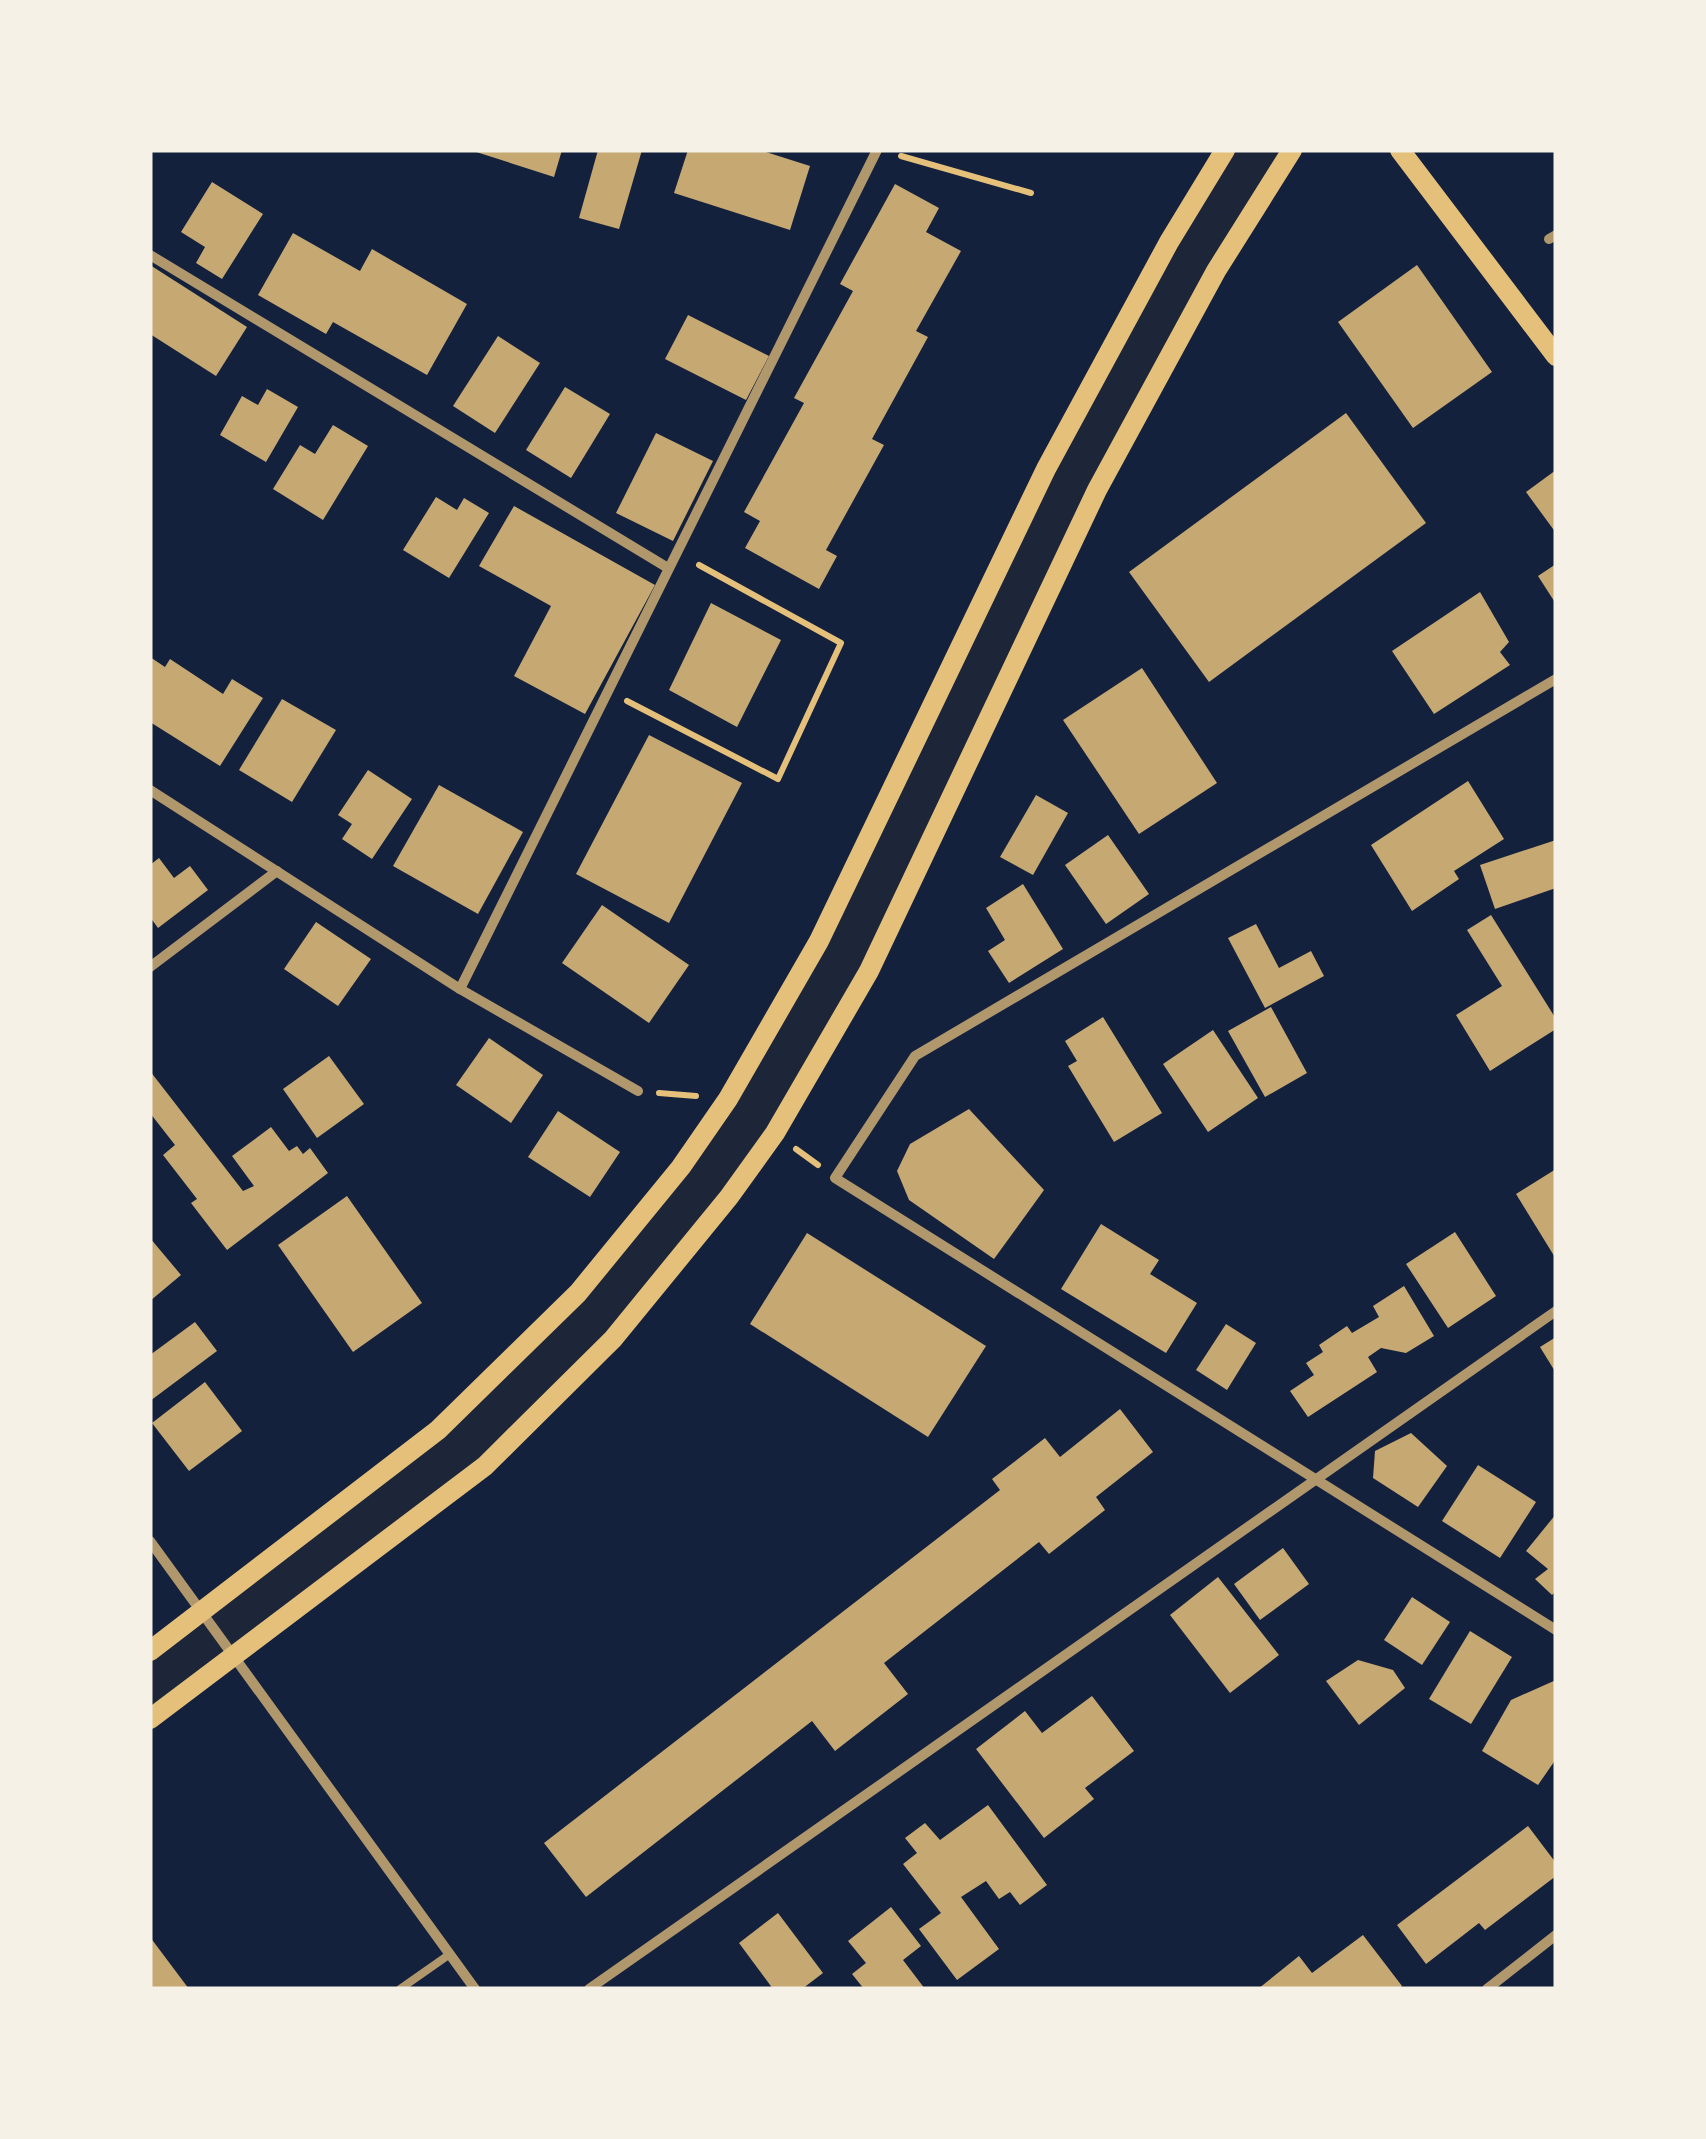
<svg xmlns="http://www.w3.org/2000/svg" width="1706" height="2139" viewBox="0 0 1706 2139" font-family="'Golos Text',sans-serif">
<rect width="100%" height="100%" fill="#14213d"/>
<path fill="#1d2539" d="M 1225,150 L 1292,150 L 1216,271 L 869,971 L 729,1197 L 485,1466 L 150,1719 L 150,1651 L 438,1430 L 578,1293 L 681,1167 L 819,941 L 1046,469 Z"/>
<g fill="#c6a872">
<path d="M 470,150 L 562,150 L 554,177 Z"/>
<path d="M 598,150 L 642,150 L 619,229 L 579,218 Z"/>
<path d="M 688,150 L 760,150 L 810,166 L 790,230 L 674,193 Z"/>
<path d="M 212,182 L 263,214 L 222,279 L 196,263 L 205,247 L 181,232 Z"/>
<path d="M 895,184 L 939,208 L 926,232 L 961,251 L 916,331 L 928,337 L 872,439 L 884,445 L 826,550 L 837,556 L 819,589 L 745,548 L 760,521 L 744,512 L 804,403 L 794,398 L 853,291 L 840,284 Z"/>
<path d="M 293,233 L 360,271 L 372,249 L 467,304 L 427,375 L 333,322 L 326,334 L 258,295 Z"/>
<path d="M 150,265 L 247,327 L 216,376 L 150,334 Z"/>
<path d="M 1417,265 L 1492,372 L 1413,428 L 1338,322 Z"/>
<path d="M 688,315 L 769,356 L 746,400 L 665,359 Z"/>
<path d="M 498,336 L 540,363 L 495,433 L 453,406 Z"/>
<path d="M 565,387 L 610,414 L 571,478 L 526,450 Z"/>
<path d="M 267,389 L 298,407 L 266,462 L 220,435 L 242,396 L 258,405 Z"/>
<path d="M 1346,413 L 1426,523 L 1209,682 L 1129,572 Z"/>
<path d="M 333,425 L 368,446 L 323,520 L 273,489 L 300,445 L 315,454 Z"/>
<path d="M 656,433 L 713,461 L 673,541 L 616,513 Z"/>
<path d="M 1556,470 L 1556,533 L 1526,492 Z"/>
<path d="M 436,497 L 457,510 L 464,498 L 489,513 L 449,578 L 403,550 Z"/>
<path d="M 514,506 L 655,585 L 585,714 L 514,676 L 551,606 L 479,566 Z"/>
<path d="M 1556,564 L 1556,604 L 1538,576 Z"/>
<path d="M 1480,592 L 1509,642 L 1500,652 L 1510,665 L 1434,714 L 1392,651 Z"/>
<path d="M 711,603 L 781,640 L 737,727 L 669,690 Z"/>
<path d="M 150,657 L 165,667 L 170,659 L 223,694 L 232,679 L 263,698 L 220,766 L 150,722 Z"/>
<path d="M 1142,668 L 1217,783 L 1139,834 L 1063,720 Z"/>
<path d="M 282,699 L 336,730 L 292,802 L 239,770 Z"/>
<path d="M 649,735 L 742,783 L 669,923 L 576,874 Z"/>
<path d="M 368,770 L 412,799 L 372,859 L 342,839 L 352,824 L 338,815 Z"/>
<path d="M 1468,781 L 1504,839 L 1454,871 L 1459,879 L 1412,911 L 1371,845 Z"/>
<path d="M 439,785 L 523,832 L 478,914 L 393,866 Z"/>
<path d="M 1036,795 L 1068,813 L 1033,875 L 1000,857 Z"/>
<path d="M 1108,835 L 1149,894 L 1106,924 L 1065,865 Z"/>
<path d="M 1556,840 L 1556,888 L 1495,909 L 1480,865 Z"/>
<path d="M 159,858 L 174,878 L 190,866 L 208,890 L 158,928 L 150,917 L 150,865 Z"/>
<path d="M 1023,884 L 1063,949 L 1009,983 L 988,951 L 1005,940 L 986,908 Z"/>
<path d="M 602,905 L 689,965 L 649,1023 L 562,963 Z"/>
<path d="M 1491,915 L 1556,1019 L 1556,1029 L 1490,1071 L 1456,1015 L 1502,986 L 1467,930 Z"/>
<path d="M 316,922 L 371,959 L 338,1006 L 284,969 Z"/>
<path d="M 1256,924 L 1279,968 L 1311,951 L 1324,976 L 1265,1008 L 1228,938 Z"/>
<path d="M 1271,1007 L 1307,1073 L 1265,1097 L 1228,1031 Z"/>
<path d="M 1103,1017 L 1162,1113 L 1114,1142 L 1068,1066 L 1077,1061 L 1065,1041 Z"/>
<path d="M 1213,1030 L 1258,1098 L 1208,1132 L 1163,1064 Z"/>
<path d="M 489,1038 L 543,1075 L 511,1123 L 456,1085 Z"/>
<path d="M 329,1056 L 364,1104 L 317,1138 L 283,1089 Z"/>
<path d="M 150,1071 L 243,1191 L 254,1186 L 232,1156 L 271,1127 L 289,1151 L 297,1146 L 303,1154 L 310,1148 L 328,1173 L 227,1250 L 191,1203 L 197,1199 L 163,1155 L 175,1145 L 150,1113 Z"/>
<path d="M 969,1109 L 1044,1190 L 994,1259 L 909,1200 L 897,1171 L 910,1144 Z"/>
<path d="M 558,1111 L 620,1152 L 590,1197 L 528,1157 Z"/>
<path d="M 1556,1169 L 1556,1259 L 1516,1194 Z"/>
<path d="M 347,1196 L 422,1303 L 353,1352 L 278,1245 Z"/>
<path d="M 1101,1224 L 1159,1260 L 1150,1274 L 1197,1303 L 1166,1353 L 1061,1289 Z"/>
<path d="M 1455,1232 L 1496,1296 L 1448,1328 L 1406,1264 Z"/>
<path d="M 807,1233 L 986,1346 L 928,1437 L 750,1324 Z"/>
<path d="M 150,1238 L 181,1275 L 150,1301 Z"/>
<path d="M 1404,1286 L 1434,1336 L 1406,1353 L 1381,1348 L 1368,1357 L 1377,1372 L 1308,1417 L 1290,1391 L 1314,1375 L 1306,1363 L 1323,1352 L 1319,1345 L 1347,1326 L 1352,1333 L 1379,1317 L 1373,1306 Z"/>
<path d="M 195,1322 L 217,1351 L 150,1401 L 150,1355 Z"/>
<path d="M 1226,1324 L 1256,1343 L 1227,1390 L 1196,1370 Z"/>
<path d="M 1556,1337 L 1556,1373 L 1540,1347 Z"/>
<path d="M 205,1382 L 242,1431 L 189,1471 L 152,1423 Z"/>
<path d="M 1120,1409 L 1153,1452 L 1096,1497 L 1105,1510 L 1049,1554 L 1039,1542 L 884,1663 L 908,1694 L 835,1751 L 812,1721 L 586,1897 L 544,1843 L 1000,1490 L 992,1479 L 1045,1438 L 1060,1457 Z"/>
<path d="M 1411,1433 L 1447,1466 L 1418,1507 L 1373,1478 L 1375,1451 Z"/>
<path d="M 1478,1465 L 1536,1502 L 1500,1558 L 1442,1521 Z"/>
<path d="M 1556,1514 L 1556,1591 L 1552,1595 L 1535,1579 L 1548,1569 L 1526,1551 Z"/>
<path d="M 1283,1548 L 1309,1584 L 1260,1620 L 1234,1584 Z"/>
<path d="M 1218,1577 L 1279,1655 L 1230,1693 L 1170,1615 Z"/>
<path d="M 1412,1597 L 1450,1622 L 1422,1665 L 1384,1640 Z"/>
<path d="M 1470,1631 L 1512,1657 L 1471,1724 L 1429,1699 Z"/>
<path d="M 1358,1660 L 1393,1670 L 1405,1688 L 1359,1725 L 1326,1681 Z"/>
<path d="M 1556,1680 L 1556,1759 L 1538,1785 L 1482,1751 L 1511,1700 Z"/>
<path d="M 1092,1696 L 1134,1751 L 1085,1788 L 1094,1799 L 1044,1838 L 976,1749 L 1025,1711 L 1042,1733 Z"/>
<path d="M 988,1805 L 1047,1885 L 1020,1905 L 1010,1892 L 999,1899 L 986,1881 L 961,1897 L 999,1949 L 957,1980 L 919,1929 L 941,1913 L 903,1864 L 917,1853 L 905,1838 L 925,1823 L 940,1840 Z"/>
<path d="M 1528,1826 L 1556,1863 L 1556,1876 L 1485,1930 L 1479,1923 L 1426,1964 L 1397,1925 Z"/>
<path d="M 891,1907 L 921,1946 L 903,1960 L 925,1989 L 864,1989 L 852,1974 L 866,1963 L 848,1941 Z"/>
<path d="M 778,1913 L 823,1973 L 802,1989 L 773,1989 L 739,1943 Z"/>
<path d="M 1363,1935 L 1402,1986 L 1399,1989 L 1258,1989 L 1299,1956 L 1312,1973 Z"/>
<path d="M 150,1937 L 189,1989 L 150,1989 Z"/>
</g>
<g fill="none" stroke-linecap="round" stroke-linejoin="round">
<g stroke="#e5c07b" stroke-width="6">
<path d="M 901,156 L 1031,193"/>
<path d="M 627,701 L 778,779 L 841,643 L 699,565"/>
<path d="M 659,1093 L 696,1096"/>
<path d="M 796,1149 L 818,1165"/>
</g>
<path stroke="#b1986c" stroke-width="8" d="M 400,1989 L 450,1954"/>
<g stroke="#b1986c" stroke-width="10">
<path d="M 1549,239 L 1556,235"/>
<path d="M 150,255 L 668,568"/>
<path d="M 1556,679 L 915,1056 L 835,1178 L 1556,1630"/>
<path d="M 150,790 L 460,989 L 638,1091"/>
<path d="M 150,967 L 277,871"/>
<path d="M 460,989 L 877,150"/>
<path d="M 150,1541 L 475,1989"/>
<path d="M 589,1989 L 1556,1311"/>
<path d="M 1487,1989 L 1556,1935"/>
</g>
<g stroke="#e5c07b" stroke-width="20">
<path d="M 1400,150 L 1556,356"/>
<path d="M 150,1651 L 438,1430 L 578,1293 L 681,1167 L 728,1099 L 819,941 L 1046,469 L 1169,242 L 1225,150"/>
<path d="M 150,1719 L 485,1466 L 613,1339 L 729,1197 L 775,1133 L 869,971 L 1097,490 L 1216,271 L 1292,150"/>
</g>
</g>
<rect width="1706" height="2139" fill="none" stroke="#f6f1e7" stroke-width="305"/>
</svg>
